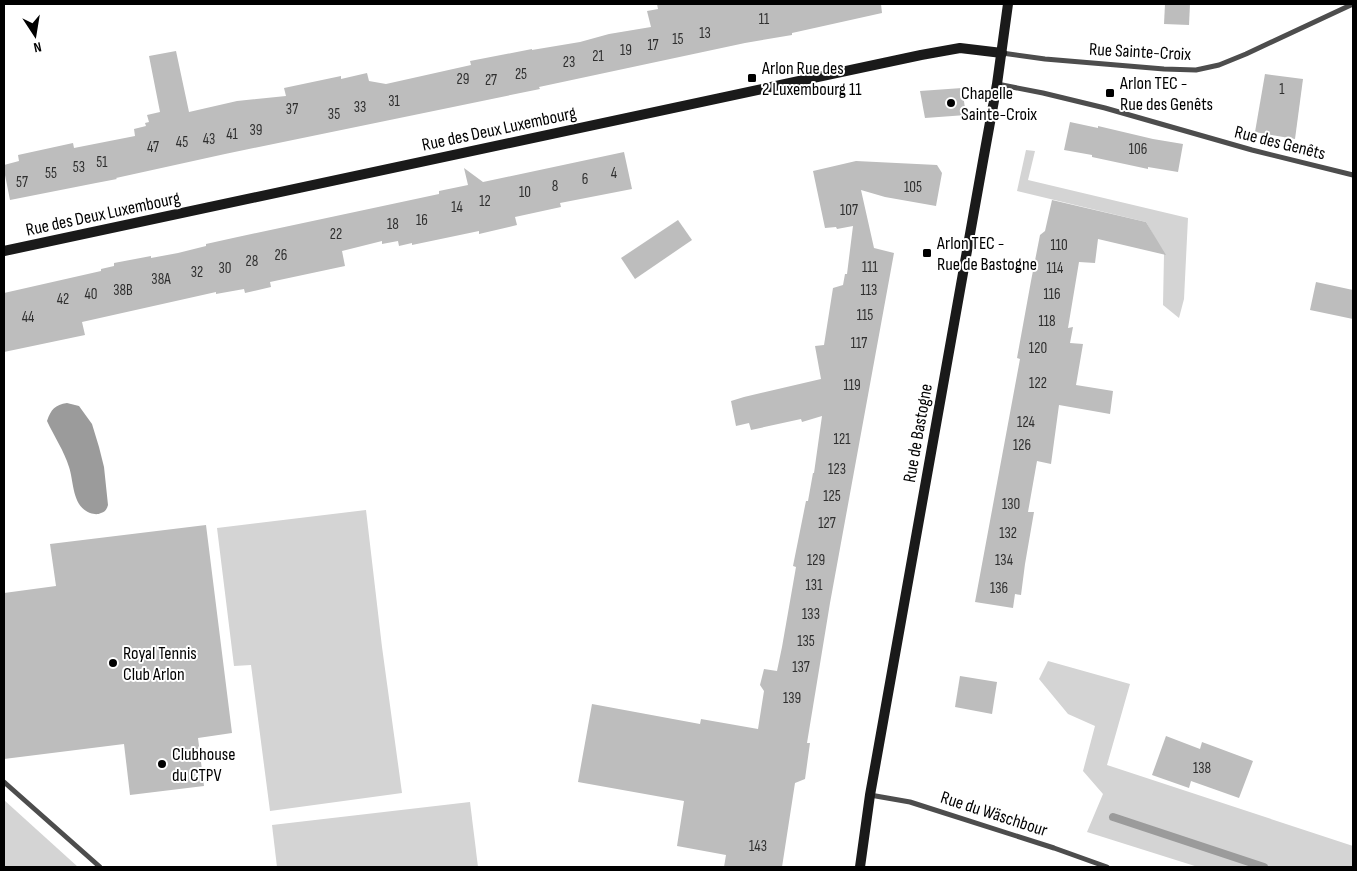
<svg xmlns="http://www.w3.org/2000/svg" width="1357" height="871" viewBox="0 0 1357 871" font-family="'Sofia Sans Condensed',sans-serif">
<rect width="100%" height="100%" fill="#fff"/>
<g fill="#d4d4d4">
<path d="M 1026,150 L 1035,151 L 1028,180 L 1188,218 L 1184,299 L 1179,318 L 1163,305 L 1164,254 L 1146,222 L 1017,191 Z"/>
<path d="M 366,510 L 382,647 L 402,793 L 270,811 L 251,665 L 234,666 L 217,528 Z"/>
<path d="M 1048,661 L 1130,684 L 1107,765 L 1353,846 L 1353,867 L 1198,867 L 1087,832 L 1103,794 L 1083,771 L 1095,726 L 1068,714 L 1039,679 Z"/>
<path d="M 4,800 L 78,867 L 4,867 Z"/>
<path d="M 470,802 L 478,867 L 277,867 L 272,825 Z"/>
</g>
<path fill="#9b9b9b" d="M 67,403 L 79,406 L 92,424 L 99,447 L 104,467 L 108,505 C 107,509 105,512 101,513 C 97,515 94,514 90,513 C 72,506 74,482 69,467 C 64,451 54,436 47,421 C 51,409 55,405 67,403 Z"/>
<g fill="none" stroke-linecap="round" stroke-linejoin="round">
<path stroke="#9b9b9b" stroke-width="8" d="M 1113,817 L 1264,867"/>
</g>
<g fill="#bdbdbd">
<path d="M 657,4 L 881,4 L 882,13 L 792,33 L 792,35 L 745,43 L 539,87 L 540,89 L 225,154 L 116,178 L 117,179 L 96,183 L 10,200 L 4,170 L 4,165 L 19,161 L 18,155 L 73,143 L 74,148 L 135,136 L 134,129 L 146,126 L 145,123 L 149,122 L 147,115 L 160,112 L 149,56 L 176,51 L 189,112 L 237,101 L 286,96 L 284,88 L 341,76 L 341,79 L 367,73 L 369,81 L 386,84 L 471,65 L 470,61 L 532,49 L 532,50 L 580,42 L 609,34 L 651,27 L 647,11 L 658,9 Z"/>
<path d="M 1165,4 L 1190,4 L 1189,25 L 1164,24 Z"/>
<path d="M 1265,74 L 1303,79 L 1295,139 L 1255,132 Z"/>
<path d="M 962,88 L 966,115 L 925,118 L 920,91 Z"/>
<path d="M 1070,122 L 1098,128 L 1098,126 L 1153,139 L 1183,144 L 1178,172 L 1148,167 L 1148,169 L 1092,157 L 1092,155 L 1064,150 Z"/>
<path d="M 624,152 L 632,189 L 560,203 L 561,207 L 515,217 L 517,225 L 479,234 L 479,231 L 412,245 L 412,243 L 399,246 L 398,241 L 382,244 L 382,241 L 342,251 L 345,266 L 270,282 L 271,287 L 245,293 L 244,289 L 216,294 L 216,292 L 82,322 L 85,335 L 4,352 L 4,293 L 101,271 L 101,269 L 114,266 L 114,263 L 151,256 L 151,258 L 178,253 L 206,246 L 206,244 L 233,238 L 439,194 L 439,191 L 468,185 L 464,168 L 483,182 Z"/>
<path d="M 856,161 L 937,165 L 942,173 L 936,206 L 885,197 L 861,190 L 874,248 L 894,253 L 830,603 L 807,743 L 810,743 L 805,779 L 795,783 L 782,867 L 724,867 L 726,855 L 677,846 L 684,801 L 578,782 L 592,704 L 700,724 L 701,719 L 758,729 L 764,691 L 760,685 L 764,669 L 777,671 L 782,647 L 796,567 L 793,566 L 806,501 L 808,501 L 813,473 L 814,473 L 822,416 L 802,422 L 801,419 L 751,430 L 749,423 L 736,426 L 731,401 L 744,397 L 821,379 L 815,346 L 824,345 L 833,288 L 843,285 L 845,274 L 847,274 L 853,226 L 837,229 L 836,227 L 825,228 L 813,171 Z"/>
<path d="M 1052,200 L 1146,222 L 1166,255 L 1098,239 L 1095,263 L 1079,262 L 1068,328 L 1073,327 L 1070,343 L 1083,344 L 1076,385 L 1113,391 L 1110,414 L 1059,405 L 1051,464 L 1037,461 L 1028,512 L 1034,512 L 1025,564 L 1021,595 L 1015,594 L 1013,608 L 975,602 L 1020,359 L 1017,358 L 1031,281 L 1040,235 L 1045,231 Z"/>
<path d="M 678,220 L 692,240 L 635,279 L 621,258 Z"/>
<path d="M 1316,282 L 1353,290 L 1353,319 L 1310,310 Z"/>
<path d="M 206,525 L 232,733 L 198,738 L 204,786 L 130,795 L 124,744 L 4,759 L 4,593 L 56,586 L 50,544 Z"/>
<path d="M 960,676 L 997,682 L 992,714 L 955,707 Z"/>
<path d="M 1166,736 L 1200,749 L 1202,742 L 1253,761 L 1239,798 L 1191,781 L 1189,788 L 1152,775 Z"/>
</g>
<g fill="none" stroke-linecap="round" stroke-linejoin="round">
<g stroke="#4d4d4d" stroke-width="5">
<path d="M 1002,53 L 1045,59 L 1164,69 L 1196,70 L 1219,65 L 1246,54 L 1353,4"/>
<path d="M 997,84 L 1043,93 L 1105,108 L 1252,150 L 1353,175"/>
<path d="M 4,782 L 100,867"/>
<path d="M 870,795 L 910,802 L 1054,848 L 1107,867"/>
</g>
<g stroke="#1a1a1a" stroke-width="10">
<path d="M 4,251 L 921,55 L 960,48 L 1002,53"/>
<path d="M 860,867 L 870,795 L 983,161 L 997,84 L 1008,4"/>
</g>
</g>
<g fill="#000" stroke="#fff" stroke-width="2">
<rect x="747" y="73" width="10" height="10" rx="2.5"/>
<rect x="1105" y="88" width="10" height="10" rx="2.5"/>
<circle cx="951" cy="103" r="5"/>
<rect x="922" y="248" width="10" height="10" rx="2.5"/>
<circle cx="113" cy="663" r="5"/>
<circle cx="162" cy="764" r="5"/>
</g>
<g text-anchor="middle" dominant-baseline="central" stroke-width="4" stroke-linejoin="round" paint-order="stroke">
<g font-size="15" fill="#2f2f2f">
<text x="764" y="19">11</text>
<text x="705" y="33">13</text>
<text x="678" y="39">15</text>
<text x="653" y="45">17</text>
<text x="626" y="50">19</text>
<text x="598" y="56">21</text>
<text x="569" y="62">23</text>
<text x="521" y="74">25</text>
<text x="463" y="79">29</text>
<text x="491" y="80">27</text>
<text x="1282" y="89">1</text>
<text x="394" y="101">31</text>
<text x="360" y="107">33</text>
<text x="292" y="109">37</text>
<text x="334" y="114">35</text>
<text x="256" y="130">39</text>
<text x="232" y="134">41</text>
<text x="209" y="139">43</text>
<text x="182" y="142">45</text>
<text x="153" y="147">47</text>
<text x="1138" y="149">106</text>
<text x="102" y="162">51</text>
<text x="79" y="167">53</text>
<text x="51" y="173">55</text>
<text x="614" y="173">4</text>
<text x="585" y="179">6</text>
<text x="22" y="182">57</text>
<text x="555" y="186">8</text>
<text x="913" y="187">105</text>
<text x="525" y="192">10</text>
<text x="485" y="201">12</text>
<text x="457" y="207">14</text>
<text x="849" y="210">107</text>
<text x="422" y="220">16</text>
<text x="393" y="224">18</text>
<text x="336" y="234">22</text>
<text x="1059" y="245">110</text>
<text x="281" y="255">26</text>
<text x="252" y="261">28</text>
<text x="870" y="267">111</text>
<text x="225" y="268">30</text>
<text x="1055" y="268">114</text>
<text x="197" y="272">32</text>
<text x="161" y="279">38A</text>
<text x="123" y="290">38B</text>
<text x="869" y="290">113</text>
<text x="91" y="294">40</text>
<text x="1052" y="294">116</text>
<text x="63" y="299">42</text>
<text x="865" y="315">115</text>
<text x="28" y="317">44</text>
<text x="1047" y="321">118</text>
<text x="859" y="343">117</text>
<text x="1038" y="348">120</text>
<text x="1038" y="383">122</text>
<text x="852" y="385">119</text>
<text x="1026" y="422">124</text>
<text x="842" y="439">121</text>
<text x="1022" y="445">126</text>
<text x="837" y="469">123</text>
<text x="832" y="496">125</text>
<text x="1011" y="504">130</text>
<text x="827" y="523">127</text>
<text x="1008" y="533">132</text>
<text x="816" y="560">129</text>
<text x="1004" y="560">134</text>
<text x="814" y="585">131</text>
<text x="999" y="588">136</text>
<text x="811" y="614">133</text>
<text x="806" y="641">135</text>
<text x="801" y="667">137</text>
<text x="792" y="698">139</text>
<text x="1202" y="768">138</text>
<text x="758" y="846">143</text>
</g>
<g font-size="18" fill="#000" stroke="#fff">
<text transform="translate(1140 52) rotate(3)">Rue Sainte-Croix</text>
<text transform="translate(499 129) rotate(-12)">Rue des Deux Luxembourg</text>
<text transform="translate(1280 143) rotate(14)">Rue des Genêts</text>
<text transform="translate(103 214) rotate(-12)">Rue des Deux Luxembourg</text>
<text transform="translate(918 433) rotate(-80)">Rue de Bastogne</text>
<text transform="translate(994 814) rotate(18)">Rue du Wäschbour</text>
</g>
<g font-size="18" fill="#000" stroke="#fff" text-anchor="start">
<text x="762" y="68">Arlon Rue des<tspan x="762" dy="21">2 Luxembourg 11</tspan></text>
<text x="1120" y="83">Arlon TEC -<tspan x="1120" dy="21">Rue des Genêts</tspan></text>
<text x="961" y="93">Chapelle<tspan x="961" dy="21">Sainte-Croix</tspan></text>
<text x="937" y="243">Arlon TEC -<tspan x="937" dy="21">Rue de Bastogne</tspan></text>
<text x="123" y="653">Royal Tennis<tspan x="123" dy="21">Club Arlon</tspan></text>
<text x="172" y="754">Clubhouse<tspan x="172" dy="21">du CTPV</tspan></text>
</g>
</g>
<rect width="1357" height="871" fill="none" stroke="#000000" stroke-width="10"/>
<g transform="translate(35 35) rotate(168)" stroke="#ffffff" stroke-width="4" paint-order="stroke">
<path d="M0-4L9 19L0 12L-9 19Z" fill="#000000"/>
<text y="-8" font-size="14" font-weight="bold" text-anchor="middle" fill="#000000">N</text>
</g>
</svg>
